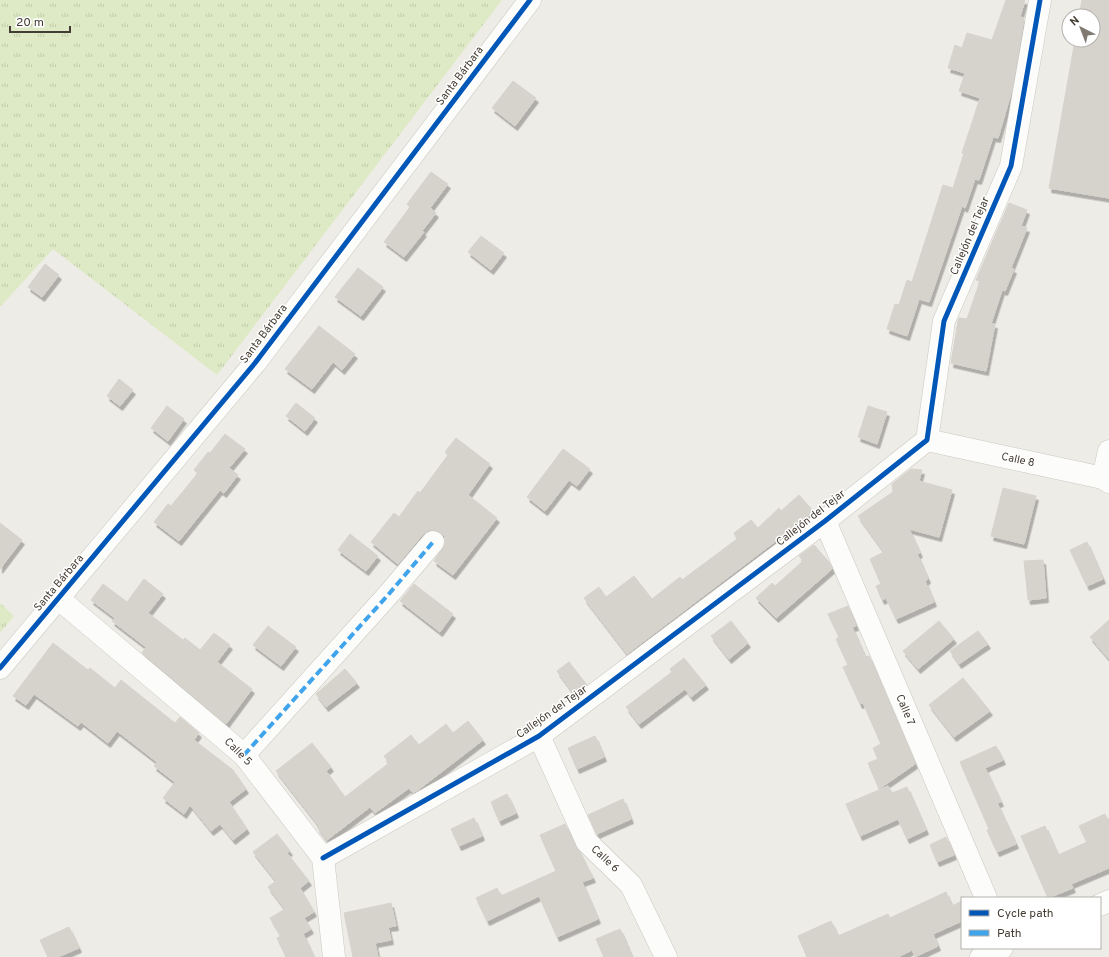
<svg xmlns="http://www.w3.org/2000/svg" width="1109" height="957" viewBox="0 0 1109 957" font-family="Overpass,sans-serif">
<defs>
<pattern id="grass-tufts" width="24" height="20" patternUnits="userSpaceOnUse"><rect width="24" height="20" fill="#deeac5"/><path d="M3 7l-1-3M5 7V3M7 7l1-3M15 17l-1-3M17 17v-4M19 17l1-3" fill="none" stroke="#c0caaa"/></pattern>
<filter id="shadow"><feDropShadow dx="2.5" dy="4.5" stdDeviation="0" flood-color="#0004"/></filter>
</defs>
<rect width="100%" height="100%" fill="#eeece6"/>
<g fill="url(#grass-tufts)">
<path d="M 0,0 L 502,0 L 217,375 L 53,249 L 0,307 Z"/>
<path d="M 0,603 L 14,616 L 0,633 Z"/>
</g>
<g fill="#d6d3cd" stroke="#d6d3cc" filter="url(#shadow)">
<path d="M 1006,0 L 1025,0 L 1020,17 L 1024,18 L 1012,90 L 998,138 L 993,137 L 979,180 L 975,179 L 965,208 L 962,206 L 929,302 L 919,299 L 907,336 L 887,329 L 895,304 L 899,305 L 907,280 L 912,282 L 943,185 L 953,188 L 964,153 L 962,153 L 980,98 L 959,91 L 965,73 L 948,68 L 955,45 L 962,48 L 967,33 L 992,40 Z"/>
<path d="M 1082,0 L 1109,0 L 1109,198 L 1049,188 L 1075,40 L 1093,40 L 1093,16 L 1079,16 Z"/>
<path d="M 513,81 L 536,98 L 515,126 L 492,108 Z"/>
<path d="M 431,172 L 448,184 L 430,208 L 436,213 L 422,231 L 424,232 L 404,257 L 384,242 L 410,207 L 407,204 Z"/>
<path d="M 1009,203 L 1027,210 L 1021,226 L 1027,228 L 1011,268 L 1014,269 L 1005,291 L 1002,290 L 991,324 L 995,324 L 986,371 L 951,363 L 958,321 L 959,318 L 967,319 L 980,281 L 976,280 Z"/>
<path d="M 481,236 L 504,253 L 491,270 L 468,252 Z"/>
<path d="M 45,264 L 59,275 L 42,297 L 28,287 Z"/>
<path d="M 358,268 L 383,287 L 361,316 L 335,297 Z"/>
<path d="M 319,326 L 355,354 L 342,370 L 333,362 L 312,389 L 285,369 Z"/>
<path d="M 119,379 L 133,390 L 120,406 L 107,396 Z"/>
<path d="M 296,403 L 315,418 L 305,431 L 286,416 Z"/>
<path d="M 167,406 L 184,419 L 168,441 L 151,428 Z"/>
<path d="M 868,406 L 887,412 L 877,444 L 858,437 Z"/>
<path d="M 225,434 L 245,449 L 229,468 L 238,475 L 224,493 L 220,490 L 179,541 L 154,522 L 168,504 L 171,506 L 198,473 L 194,470 L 208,452 L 210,453 Z"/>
<path d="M 456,438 L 490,464 L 468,495 L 497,518 L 453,575 L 434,561 L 445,544 L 445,537 L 441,533 L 436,530 L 429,530 L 423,534 L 398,564 L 371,542 L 394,513 L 399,517 L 418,491 L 420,493 L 448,455 L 445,452 Z"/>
<path d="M 563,449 L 590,469 L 577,486 L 569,480 L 545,511 L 527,497 Z"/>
<path d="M 911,469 L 922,470 L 919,481 L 952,490 L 939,537 L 909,529 L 920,553 L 917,554 L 928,579 L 925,581 L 934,602 L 896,619 L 886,598 L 882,600 L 876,586 L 881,584 L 870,559 L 884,552 L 858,516 L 893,492 L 892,484 Z"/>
<path d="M 1003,488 L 1036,496 L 1024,544 L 991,536 Z"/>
<path d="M 799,495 L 814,512 L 627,654 L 584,598 L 599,587 L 606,597 L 634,576 L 652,599 L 680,577 L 682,580 L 737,539 L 734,533 L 751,520 L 758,528 L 779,508 L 781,511 Z"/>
<path d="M 0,523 L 22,540 L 0,569 Z"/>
<path d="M 350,534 L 378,556 L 366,571 L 338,550 Z"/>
<path d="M 1087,542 L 1103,579 L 1087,586 L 1070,550 Z"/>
<path d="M 814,545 L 829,562 L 832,569 L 776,618 L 756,598 L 772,583 L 775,586 L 803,561 L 799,556 Z"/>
<path d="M 1043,560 L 1046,598 L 1028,600 L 1024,561 Z"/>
<path d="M 144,579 L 163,594 L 148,613 L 183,640 L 185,638 L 200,650 L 214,633 L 230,645 L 217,662 L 252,689 L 226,724 L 142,653 L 146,647 L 112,621 L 115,618 L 91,600 L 103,584 L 127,602 Z"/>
<path d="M 414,584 L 453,614 L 440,632 L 400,601 Z"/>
<path d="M 848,606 L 856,626 L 852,627 L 865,657 L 869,656 L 915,764 L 879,789 L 868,763 L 878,759 L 873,748 L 881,744 L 863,703 L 860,704 L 843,667 L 848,665 L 836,639 L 839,637 L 828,614 Z"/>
<path d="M 1109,620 L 1109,659 L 1090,637 Z"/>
<path d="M 731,621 L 748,643 L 729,659 L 711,636 Z"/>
<path d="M 939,621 L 954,639 L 918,669 L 903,651 Z"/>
<path d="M 268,626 L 296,647 L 281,666 L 253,645 Z"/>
<path d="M 978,631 L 988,644 L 959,664 L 950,651 Z"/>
<path d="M 53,643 L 88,670 L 90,668 L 115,688 L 121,680 L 175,723 L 180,717 L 199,733 L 194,740 L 233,770 L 246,789 L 229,802 L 247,829 L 233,840 L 220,824 L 211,831 L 190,805 L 184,814 L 163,798 L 175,782 L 154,766 L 157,762 L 117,731 L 108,743 L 81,722 L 78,726 L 34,694 L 26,705 L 13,696 Z"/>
<path d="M 684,658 L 706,685 L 691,697 L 685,689 L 639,724 L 626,707 L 672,672 L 670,669 Z"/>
<path d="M 569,662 L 587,685 L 574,694 L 557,671 Z"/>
<path d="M 345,669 L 357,683 L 326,707 L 316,694 Z"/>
<path d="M 963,678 L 990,711 L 954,737 L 929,705 Z"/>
<path d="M 468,721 L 483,740 L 418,790 L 413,793 L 409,788 L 375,813 L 370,807 L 327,840 L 317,827 L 319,826 L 276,771 L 312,743 L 331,767 L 326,771 L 345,797 L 389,763 L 384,756 L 411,735 L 419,745 L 446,724 L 453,733 Z"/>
<path d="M 595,736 L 604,757 L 577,769 L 568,748 Z"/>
<path d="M 996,746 L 1003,760 L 985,768 L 1001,802 L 997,803 L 1016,844 L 997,852 L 987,830 L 989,829 L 960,762 Z"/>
<path d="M 888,786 L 892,793 L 907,787 L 926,830 L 907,839 L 898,819 L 860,836 L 846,804 Z"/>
<path d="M 507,794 L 516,813 L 499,821 L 491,802 Z"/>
<path d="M 623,799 L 631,819 L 597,834 L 588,815 Z"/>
<path d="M 1105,814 L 1109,824 L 1109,868 L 1071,884 L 1073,888 L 1048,898 L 1021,836 L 1045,826 L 1058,855 L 1087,842 L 1079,826 Z"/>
<path d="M 474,818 L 482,836 L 459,846 L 451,829 Z"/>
<path d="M 565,824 L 593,878 L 582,882 L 598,919 L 557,937 L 539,896 L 487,921 L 476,898 L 497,888 L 501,896 L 556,871 L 540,835 Z"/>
<path d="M 277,834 L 290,851 L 287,853 L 309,881 L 300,888 L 314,912 L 304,918 L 311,929 L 303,934 L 314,957 L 286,957 L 277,938 L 281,936 L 270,918 L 285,909 L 268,887 L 276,881 L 253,852 Z"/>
<path d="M 946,837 L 954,855 L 937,862 L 930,845 Z"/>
<path d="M 946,892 L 952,906 L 962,901 L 962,921 L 933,934 L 938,946 L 915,957 L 912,950 L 898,957 L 807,957 L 798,936 L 831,921 L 838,936 L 888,914 L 890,918 Z"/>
<path d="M 391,903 L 396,926 L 388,927 L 391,940 L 375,943 L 378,957 L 353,957 L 344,913 Z"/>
<path d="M 69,927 L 79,948 L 58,957 L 48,957 L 40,940 Z"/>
<path d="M 620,929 L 632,957 L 604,957 L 596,939 Z"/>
</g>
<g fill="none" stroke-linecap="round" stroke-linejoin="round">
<g stroke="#cbc8c2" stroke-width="23">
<g id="minor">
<path d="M 927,440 L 1103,478 L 1109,482"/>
<path d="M 1103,478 L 1109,451"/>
<path d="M 825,521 L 986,898"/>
<path d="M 59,599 L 244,755 L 323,858 L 334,957"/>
<path d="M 0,668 L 255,363 L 530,0"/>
<path d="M 539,736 L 587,842 L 631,885 L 666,957"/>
<path d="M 244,755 L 388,595 L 433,542"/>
<path d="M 323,858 L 539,736 L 825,521 L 927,440 L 944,321 L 1011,166 L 1040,0"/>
<path d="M 1100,905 L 1109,901"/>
<path d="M 981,957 L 1002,948"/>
</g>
</g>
<use href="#minor" stroke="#fcfcfb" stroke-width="22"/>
<path stroke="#3fa4eb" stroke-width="4" stroke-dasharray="8 4" stroke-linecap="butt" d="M 244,755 L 388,595 L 433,542"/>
<g stroke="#fff" stroke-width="8">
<g id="cycleway">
<path d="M 0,668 L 255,363 L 530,0"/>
<path d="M 323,858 L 539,736 L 825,521 L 927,440 L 944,321 L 1011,166 L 1040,0"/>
</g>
</g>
<use href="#cycleway" stroke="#0057b8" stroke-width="5"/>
</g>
<g text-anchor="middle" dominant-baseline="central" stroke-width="3" stroke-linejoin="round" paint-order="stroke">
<g font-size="11" fill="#443c33" stroke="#fff">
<text transform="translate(460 76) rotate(-53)">Santa Bárbara</text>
<text transform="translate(970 236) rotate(-67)">Callejón del Tejar</text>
<text transform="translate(264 334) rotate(-53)">Santa Bárbara</text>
<text transform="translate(1018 460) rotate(12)">Calle 8</text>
<text transform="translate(811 518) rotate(-38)">Callejón del Tejar</text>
<text transform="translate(59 583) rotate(-50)">Santa Bárbara</text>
<text transform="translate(905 710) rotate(67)">Calle 7</text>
<text transform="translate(552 712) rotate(-35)">Callejón del Tejar</text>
<text transform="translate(238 752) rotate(45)">Calle 5</text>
<text transform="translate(605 859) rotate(43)">Calle 6</text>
</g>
</g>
<rect x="961" y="897" width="140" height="52" fill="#ffffff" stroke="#b4b1ad"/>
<rect x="969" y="910" width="20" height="6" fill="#0057b8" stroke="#b4b1ad"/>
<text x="997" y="917" font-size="12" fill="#443c33">Cycle path</text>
<rect x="969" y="930" width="20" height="6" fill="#3fa4eb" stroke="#b4b1ad"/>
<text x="997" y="937" font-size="12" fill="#443c33">Path</text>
<g transform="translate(1081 28) rotate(318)"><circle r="19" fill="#ffffff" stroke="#b4b1ad"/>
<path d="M0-3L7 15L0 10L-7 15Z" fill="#807a72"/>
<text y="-6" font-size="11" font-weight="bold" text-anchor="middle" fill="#443c33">N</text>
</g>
<path d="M10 26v6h60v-6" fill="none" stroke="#443c33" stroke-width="2"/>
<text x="16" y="26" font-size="12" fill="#443c33" stroke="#ffffff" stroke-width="3" paint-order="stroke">20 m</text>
</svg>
